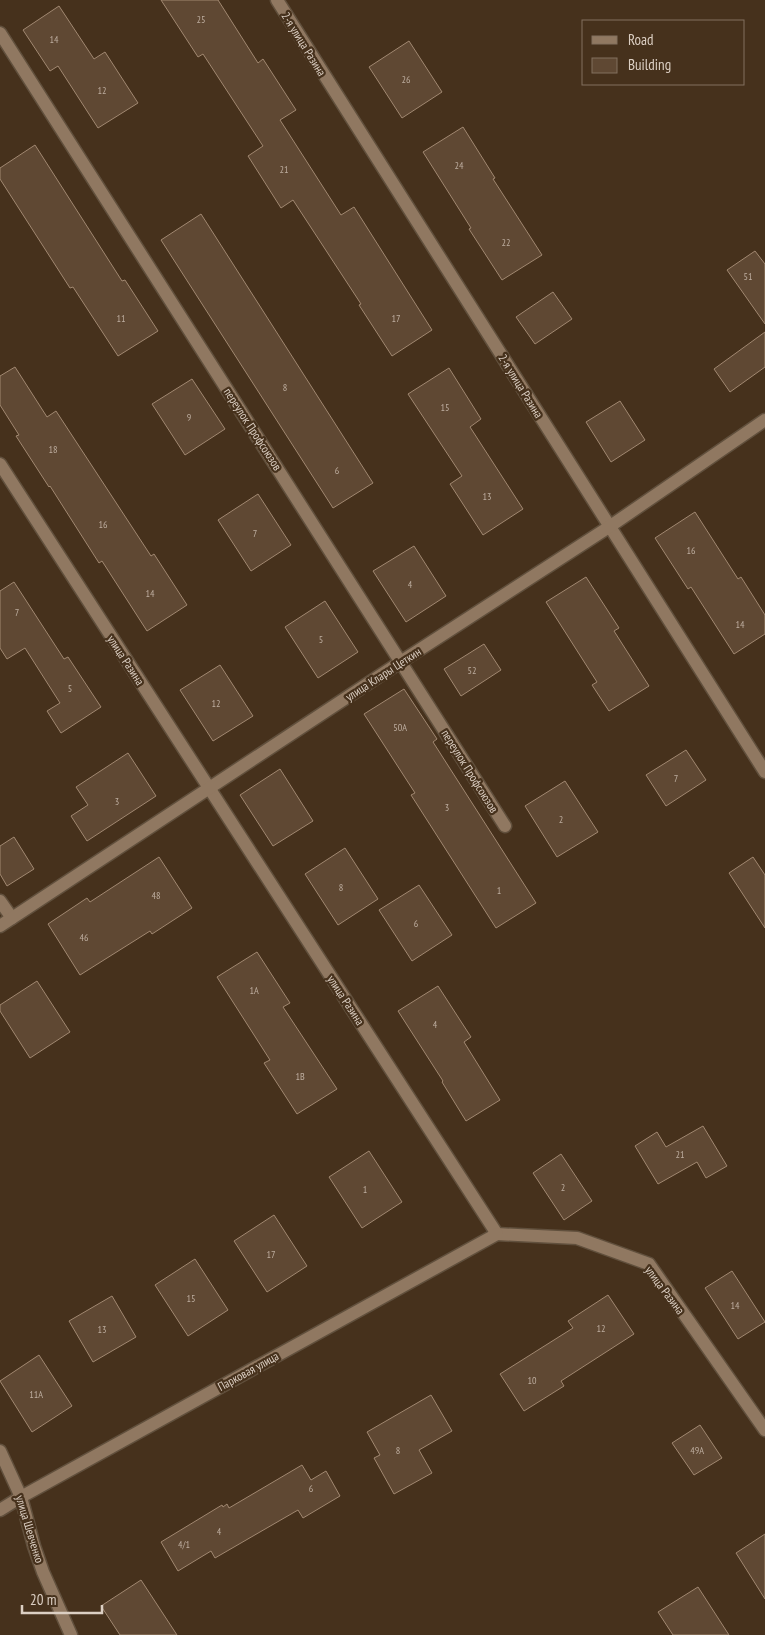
<svg xmlns="http://www.w3.org/2000/svg" width="765" height="1635" viewBox="0 0 765 1635" font-family="'PT Sans Narrow',sans-serif">
<rect width="100%" height="100%" fill="#46311c"/>
<g fill="#5f4833" stroke="#a18871">
<path d="M 161,0 L 218,0 L 258,63 L 263,59 L 296,110 L 280,120 L 341,215 L 354,207 L 432,330 L 392,356 L 359,305 L 361,304 L 293,200 L 281,208 L 248,156 L 263,146 L 203,54 L 198,57 Z"/>
<path d="M 59,6 L 94,59 L 105,52 L 138,103 L 98,128 L 58,66 L 50,71 L 23,30 Z"/>
<path d="M 409,41 L 442,92 L 402,118 L 369,67 Z"/>
<path d="M 463,127 L 495,178 L 493,179 L 542,255 L 502,280 L 469,229 L 471,228 L 423,152 Z"/>
<path d="M 35,145 L 122,281 L 125,280 L 158,331 L 118,356 L 73,287 L 70,288 L 0,179 L 0,168 Z"/>
<path d="M 201,214 L 373,483 L 333,508 L 161,240 Z"/>
<path d="M 755,251 L 765,264 L 765,324 L 727,270 Z"/>
<path d="M 553,292 L 572,319 L 535,344 L 516,317 Z"/>
<path d="M 765,332 L 765,367 L 730,392 L 714,369 Z"/>
<path d="M 15,367 L 47,417 L 56,411 L 151,556 L 154,554 L 187,605 L 147,631 L 102,561 L 99,563 L 50,486 L 49,487 L 16,436 L 19,435 L 0,405 L 0,376 Z"/>
<path d="M 449,368 L 481,419 L 470,427 L 523,509 L 483,535 L 450,484 L 462,476 L 408,394 Z"/>
<path d="M 192,379 L 225,429 L 185,455 L 152,404 Z"/>
<path d="M 620,401 L 645,440 L 611,462 L 586,422 Z"/>
<path d="M 258,494 L 291,545 L 251,571 L 218,520 Z"/>
<path d="M 695,512 L 738,579 L 741,577 L 765,615 L 765,634 L 734,654 L 691,587 L 688,589 L 655,538 Z"/>
<path d="M 414,546 L 446,596 L 406,622 L 373,571 Z"/>
<path d="M 586,577 L 619,628 L 614,631 L 649,686 L 609,711 L 592,685 L 597,682 L 546,602 Z"/>
<path d="M 14,582 L 64,659 L 68,657 L 101,707 L 61,733 L 47,711 L 60,703 L 25,648 L 7,659 L 0,648 L 0,591 Z"/>
<path d="M 325,601 L 358,652 L 318,678 L 285,627 Z"/>
<path d="M 484,644 L 501,670 L 461,696 L 444,669 Z"/>
<path d="M 220,665 L 253,716 L 213,741 L 180,690 Z"/>
<path d="M 404,689 L 437,739 L 433,742 L 536,903 L 496,928 L 411,795 L 415,793 L 364,714 Z"/>
<path d="M 686,750 L 706,780 L 666,806 L 646,775 Z"/>
<path d="M 128,753 L 156,796 L 87,841 L 71,816 L 88,805 L 76,787 Z"/>
<path d="M 280,769 L 313,821 L 273,846 L 240,795 Z"/>
<path d="M 565,781 L 598,832 L 557,857 L 525,806 Z"/>
<path d="M 14,837 L 34,869 L 7,886 L 0,874 L 0,846 Z"/>
<path d="M 345,848 L 378,899 L 338,925 L 305,874 Z"/>
<path d="M 159,857 L 192,908 L 152,934 L 150,931 L 80,975 L 48,924 L 87,898 L 90,902 Z"/>
<path d="M 753,857 L 765,875 L 765,928 L 729,873 Z"/>
<path d="M 419,885 L 452,935 L 412,961 L 379,910 Z"/>
<path d="M 257,952 L 290,1003 L 283,1007 L 337,1089 L 297,1114 L 264,1063 L 270,1060 L 217,977 Z"/>
<path d="M 37,981 L 70,1032 L 30,1058 L 0,1011 L 0,1005 Z"/>
<path d="M 438,986 L 471,1037 L 464,1042 L 500,1100 L 466,1121 L 442,1082 L 443,1081 L 398,1011 Z"/>
<path d="M 703,1126 L 727,1166 L 706,1178 L 697,1162 L 658,1184 L 635,1146 L 657,1132 L 666,1147 Z"/>
<path d="M 369,1151 L 402,1202 L 362,1228 L 329,1177 Z"/>
<path d="M 561,1154 L 592,1201 L 564,1220 L 533,1173 Z"/>
<path d="M 274,1215 L 307,1266 L 267,1292 L 234,1241 Z"/>
<path d="M 195,1259 L 228,1310 L 188,1336 L 155,1285 Z"/>
<path d="M 732,1271 L 765,1322 L 738,1339 L 705,1288 Z"/>
<path d="M 608,1295 L 634,1334 L 561,1381 L 564,1386 L 524,1411 L 500,1374 L 573,1328 L 568,1321 Z"/>
<path d="M 112,1296 L 136,1337 L 93,1362 L 69,1321 Z"/>
<path d="M 39,1355 L 72,1406 L 32,1432 L 0,1381 Z"/>
<path d="M 431,1395 L 452,1431 L 419,1450 L 432,1473 L 394,1494 L 374,1458 L 380,1455 L 367,1432 Z"/>
<path d="M 700,1425 L 722,1458 L 694,1475 L 672,1443 Z"/>
<path d="M 302,1465 L 311,1480 L 326,1471 L 340,1496 L 303,1518 L 298,1510 L 215,1558 L 211,1551 L 178,1571 L 161,1542 L 222,1505 L 223,1507 L 227,1504 L 229,1508 Z"/>
<path d="M 765,1534 L 765,1599 L 736,1553 Z"/>
<path d="M 141,1580 L 177,1635 L 120,1635 L 101,1606 Z"/>
<path d="M 698,1587 L 729,1635 L 673,1635 L 658,1612 Z"/>
</g>
<g fill="none" stroke-linecap="round" stroke-linejoin="round">
<g stroke="#61503d" stroke-width="15">
<g id="minor">
<path d="M 277,0 L 765,772"/>
<path d="M 0,33 L 505,826"/>
<path d="M 0,464 L 497,1234 L 577,1238 L 649,1264 L 765,1430"/>
<path d="M 0,901 L 12,918"/>
<path d="M 0,926 L 402,661 L 609,527 L 765,420"/>
<path d="M 0,1451 L 21,1497 L 34,1546 L 43,1572 L 71,1635"/>
<path d="M 0,1510 L 21,1497 L 497,1234"/>
</g>
</g>
<use href="#minor" stroke="#907861" stroke-width="12"/>
</g>
<g text-anchor="middle" dominant-baseline="central" stroke-width="4.5" stroke-linejoin="round" paint-order="stroke">
<g font-size="10" fill="#bdad9f">
<text x="201" y="19">25</text>
<text x="54" y="39">14</text>
<text x="406" y="79">26</text>
<text x="102" y="90">12</text>
<text x="459" y="165">24</text>
<text x="284" y="169">21</text>
<text x="506" y="242">22</text>
<text x="748" y="276">51</text>
<text x="121" y="318">11</text>
<text x="396" y="318">17</text>
<text x="285" y="387">8</text>
<text x="445" y="407">15</text>
<text x="189" y="417">9</text>
<text x="53" y="449">18</text>
<text x="337" y="470">6</text>
<text x="487" y="496">13</text>
<text x="103" y="524">16</text>
<text x="255" y="533">7</text>
<text x="691" y="550">16</text>
<text x="410" y="584">4</text>
<text x="150" y="593">14</text>
<text x="17" y="612">7</text>
<text x="740" y="624">14</text>
<text x="321" y="639">5</text>
<text x="472" y="670">52</text>
<text x="70" y="688">5</text>
<text x="216" y="703">12</text>
<text x="400" y="727">50А</text>
<text x="676" y="778">7</text>
<text x="117" y="801">3</text>
<text x="447" y="807">3</text>
<text x="561" y="819">2</text>
<text x="341" y="887">8</text>
<text x="499" y="890">1</text>
<text x="156" y="895">48</text>
<text x="416" y="923">6</text>
<text x="84" y="937">46</text>
<text x="254" y="990">1А</text>
<text x="435" y="1024">4</text>
<text x="300" y="1076">1В</text>
<text x="680" y="1154">21</text>
<text x="563" y="1187">2</text>
<text x="365" y="1189">1</text>
<text x="271" y="1254">17</text>
<text x="191" y="1298">15</text>
<text x="735" y="1305">14</text>
<text x="601" y="1328">12</text>
<text x="102" y="1329">13</text>
<text x="532" y="1380">10</text>
<text x="36" y="1394">11А</text>
<text x="398" y="1450">8</text>
<text x="697" y="1450">49А</text>
<text x="311" y="1488">6</text>
<text x="219" y="1531">4</text>
<text x="184" y="1544">4/1</text>
</g>
<g font-size="12" fill="#dccfc3" stroke="#46311c">
<text transform="translate(304 44) rotate(58)">2-я улица Разина</text>
<text transform="translate(521 386) rotate(58)">2-я улица Разина</text>
<text transform="translate(253 429) rotate(57)">переулок Профсоюзов</text>
<text transform="translate(126 660) rotate(57)">улица Разина</text>
<text transform="translate(383 674) rotate(-33)">улица Клары Цеткин</text>
<text transform="translate(470 771) rotate(58)">переулок Профсоюзов</text>
<text transform="translate(346 1000) rotate(57)">улица Разина</text>
<text transform="translate(665 1290) rotate(53)">улица Разина</text>
<text transform="translate(248 1371) rotate(-29)">Парковая улица</text>
<text transform="translate(30 1529) rotate(73)">улица Шевченко</text>
</g>
</g>
<rect x="582" y="20" width="162" height="65" fill="#46311c" stroke="#82705f"/>
<rect x="592" y="36" width="25" height="8" fill="#907861" stroke="#82705f"/>
<text x="628" y="45" font-size="15" fill="#dccfc3">Road</text>
<rect x="592" y="58" width="25" height="15" fill="#5f4833" stroke="#82705f"/>
<text x="628" y="70" font-size="15" fill="#dccfc3">Building</text>
<path d="M22 1605v8h80v-8" fill="none" stroke="#dccfc3" stroke-width="2.5"/>
<text x="30" y="1605" font-size="15" fill="#dccfc3" stroke="#46311c" stroke-width="4" paint-order="stroke">20 m</text>
</svg>
